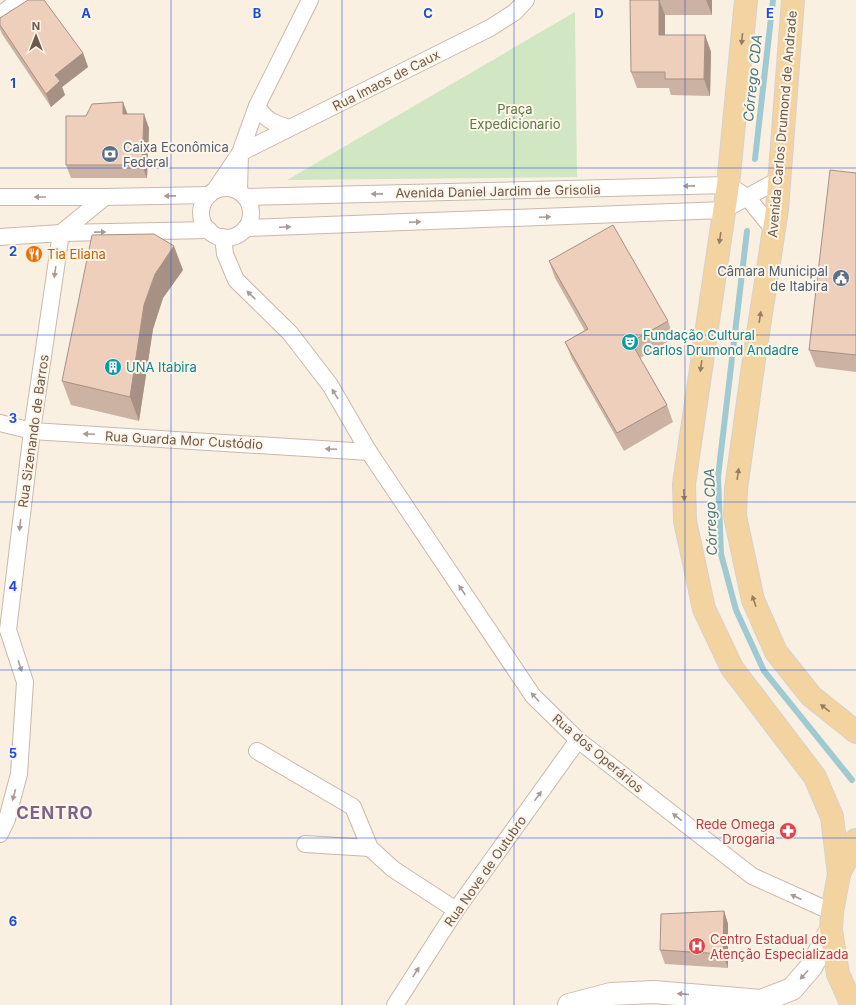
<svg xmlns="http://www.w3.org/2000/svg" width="856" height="1005" viewBox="0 0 856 1005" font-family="Inter,sans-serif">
<rect width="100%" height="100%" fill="#faf0e2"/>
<path fill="#d1e6c2" d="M 575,12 L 577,177 L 287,180 Z"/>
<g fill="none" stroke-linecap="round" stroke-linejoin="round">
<g stroke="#a0cad2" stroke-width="6">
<path d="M 755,159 L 773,0"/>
<path d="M 747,231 L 718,477 L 721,554 L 736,610 L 764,671 L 852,780"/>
</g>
<g stroke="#c9b8aa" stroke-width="18">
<g id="minor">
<path d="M 257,106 C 266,121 274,123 289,128"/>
<path d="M 240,153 L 490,28 L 515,12 L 526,0"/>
<circle cx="226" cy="213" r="25"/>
<path d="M 215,190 L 240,153 L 257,106 L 310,0"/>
<path d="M 239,191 L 240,153"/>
<path d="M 0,197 L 105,197 L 209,195"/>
<path d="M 245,197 L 728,185 L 747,197 L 773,229"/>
<path d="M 246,228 L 724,210 L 780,179"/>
<path d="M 61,233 L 105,197"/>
<path d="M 0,237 L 61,233 L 209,230"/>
<path d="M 223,237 L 225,254 L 236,280 L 290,333 L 330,385 L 369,452 L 533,696 L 578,740 L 752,876 L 832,912"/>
<path d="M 0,423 L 32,431 L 369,452"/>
<path d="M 257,751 L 353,807 L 370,848 L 393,869 L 456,910"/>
<path d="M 0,834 L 7,819 L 19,774 L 25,682 L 8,630 L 32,431 L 61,233"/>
<path d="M 305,844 L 370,848"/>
<path d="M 395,1005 L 456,910 L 578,740"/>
</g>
</g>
<g stroke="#c9b8aa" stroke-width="22">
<path id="tertiary" d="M 0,18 L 22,0"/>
</g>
<g stroke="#cebaab" stroke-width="24">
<path id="secondary" d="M 569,1005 L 611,994 L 654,992 L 761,1001 L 792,989 L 811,967 L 831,930"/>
</g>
<g stroke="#d7d0cd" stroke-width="24">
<g id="primary">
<path d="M 746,0 L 728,185 L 684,484 L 685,521 L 704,609 L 732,668 L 815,777 L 832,817 L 839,874"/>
<path d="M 793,0 L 777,210 L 754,359 L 736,489 L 735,516 L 753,600 L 776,652 L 811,696 L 856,732"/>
<path d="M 852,1005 L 838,974 L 831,930 L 832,912 L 839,874 L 856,840"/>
</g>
</g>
<use href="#minor" stroke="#fff" stroke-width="16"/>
<use href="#tertiary" stroke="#fff" stroke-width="20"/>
<use href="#secondary" stroke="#fff" stroke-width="22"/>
<use href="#primary" stroke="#f3d4a0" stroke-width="22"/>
</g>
<g fill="#ccb2a2">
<path d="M 630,0 L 712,0 L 712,15 L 665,15 L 665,35 L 705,35 L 711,52 L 710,96 L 671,95 L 669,88 L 637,88 L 631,72 Z"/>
<path d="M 0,18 L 83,53 L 88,67 L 62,87 L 65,95 L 51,107 L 2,34 L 0,29 Z"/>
<path d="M 127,114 L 149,128 L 147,178 L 71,178 L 66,165 L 86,116 Z"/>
<path d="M 856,173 L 856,372 L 816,367 L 809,350 Z"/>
<path d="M 549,261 L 668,321 L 674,338 L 640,358 L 667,405 L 673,422 L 624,451 L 572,359 L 565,342 L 585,331 L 555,278 Z"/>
<path d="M 183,270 L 163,298 L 153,329 L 139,421 L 71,405 L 62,381 Z"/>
<path d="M 724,911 L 728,924 L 728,968 L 665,964 L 660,950 Z"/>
</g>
<g fill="#a69184">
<path d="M 659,0 L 665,15 L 665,51 L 659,35 Z"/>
<path d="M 706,0 L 712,0 L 712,15 Z"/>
<path d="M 705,35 L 711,52 L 710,96 L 704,79 Z"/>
<path d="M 83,53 L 88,67 L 62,87 L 65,95 L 51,107 L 46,94 L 55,75 Z"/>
<path d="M 123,102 L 128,115 L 123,114 Z"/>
<path d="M 144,114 L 149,128 L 147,178 L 142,165 Z"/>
<path d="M 174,246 L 183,270 L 163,298 L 153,329 L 139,421 L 130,397 L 144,305 L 155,274 Z"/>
<path d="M 724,911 L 728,924 L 728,968 L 723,954 Z"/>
</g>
<g fill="#edcfbc" stroke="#a69184">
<path d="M 28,0 L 44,0 L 83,53 L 55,75 L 60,81 L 46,94 L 0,25 L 0,18 Z"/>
<path d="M 630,0 L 659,0 L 659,35 L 705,35 L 704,79 L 665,79 L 665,72 L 631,72 Z"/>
<path d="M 123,102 L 123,114 L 144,114 L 142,165 L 66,165 L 66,116 L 86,116 L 92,104 Z"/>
<path d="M 830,170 L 856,173 L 856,355 L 809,350 Z"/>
<path d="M 613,225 L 668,321 L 631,342 L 667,405 L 617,433 L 565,342 L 588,329 L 549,261 Z"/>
<path d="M 154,234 L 174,246 L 155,274 L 144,305 L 130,397 L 62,381 L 92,235 Z"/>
<path d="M 724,911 L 723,954 L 660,950 L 661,914 Z"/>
</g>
<defs><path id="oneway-solid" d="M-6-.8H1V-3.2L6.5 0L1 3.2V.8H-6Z"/></defs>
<g fill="#977d64">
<use href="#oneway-solid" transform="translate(742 39) rotate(95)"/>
<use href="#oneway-solid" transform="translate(720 238) rotate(98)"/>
<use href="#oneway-solid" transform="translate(760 317) rotate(-81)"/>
<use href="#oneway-solid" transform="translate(701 366) rotate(98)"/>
<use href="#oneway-solid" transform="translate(738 474) rotate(-82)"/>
<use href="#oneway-solid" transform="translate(684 495) rotate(88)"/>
<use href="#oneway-solid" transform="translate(754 601) rotate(-109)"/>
<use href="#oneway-solid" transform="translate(825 708) rotate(-142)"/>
</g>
<g fill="#a99b93">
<use href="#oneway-solid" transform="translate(689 186) rotate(179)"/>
<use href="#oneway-solid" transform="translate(377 194) rotate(179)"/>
<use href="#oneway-solid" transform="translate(170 196) rotate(179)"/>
<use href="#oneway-solid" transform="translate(40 197) rotate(180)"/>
<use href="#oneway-solid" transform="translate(545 217) rotate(-2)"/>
<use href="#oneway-solid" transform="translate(415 222) rotate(-2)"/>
<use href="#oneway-solid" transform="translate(285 227) rotate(-2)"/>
<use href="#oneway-solid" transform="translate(100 232) rotate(-1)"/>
<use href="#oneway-solid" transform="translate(55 272) rotate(98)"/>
<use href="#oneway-solid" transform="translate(251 295) rotate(-136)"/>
<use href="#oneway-solid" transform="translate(335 394) rotate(-121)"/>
<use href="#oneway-solid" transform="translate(89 434) rotate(-177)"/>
<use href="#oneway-solid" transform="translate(331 449) rotate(-177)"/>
<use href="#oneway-solid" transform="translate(20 525) rotate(97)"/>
<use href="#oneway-solid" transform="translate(462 590) rotate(-124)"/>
<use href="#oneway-solid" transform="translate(20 666) rotate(72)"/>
<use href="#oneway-solid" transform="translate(535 697) rotate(-132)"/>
<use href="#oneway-solid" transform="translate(14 795) rotate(105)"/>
<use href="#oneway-solid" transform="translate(538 796) rotate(-54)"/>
<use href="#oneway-solid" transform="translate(677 817) rotate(-142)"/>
<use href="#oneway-solid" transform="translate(796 897) rotate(-156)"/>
<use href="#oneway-solid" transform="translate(416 972) rotate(-57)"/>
<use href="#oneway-solid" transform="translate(804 975) rotate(132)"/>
<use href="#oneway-solid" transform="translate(683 994) rotate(-175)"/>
</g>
<path fill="none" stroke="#1d4ed8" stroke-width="1" stroke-opacity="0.55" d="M 171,0 L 171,1005M 342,0 L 342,1005M 514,0 L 514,1005M 685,0 L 685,1005M 0,168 L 856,168M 0,335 L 856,335M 0,502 L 856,502M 0,670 L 856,670M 0,838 L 856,838"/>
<defs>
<g id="bank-disc" transform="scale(0.9)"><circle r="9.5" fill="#5c6f8a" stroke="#fdf5e8"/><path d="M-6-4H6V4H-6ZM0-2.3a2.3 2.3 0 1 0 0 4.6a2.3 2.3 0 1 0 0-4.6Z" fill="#fff"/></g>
<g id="restaurant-disc" transform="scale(0.9)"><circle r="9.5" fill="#e8710a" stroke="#fdf5e8"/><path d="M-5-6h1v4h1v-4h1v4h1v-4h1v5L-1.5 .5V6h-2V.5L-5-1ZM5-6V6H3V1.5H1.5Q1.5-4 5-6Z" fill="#fff"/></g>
<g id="civic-disc" transform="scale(0.9)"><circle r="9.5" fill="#5c6f8a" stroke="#fdf5e8"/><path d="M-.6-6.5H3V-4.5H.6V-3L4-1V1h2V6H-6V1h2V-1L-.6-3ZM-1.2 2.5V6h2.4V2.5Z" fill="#fff"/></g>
<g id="theatre-disc" transform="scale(0.9)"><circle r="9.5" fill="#0f9aa8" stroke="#fdf5e8"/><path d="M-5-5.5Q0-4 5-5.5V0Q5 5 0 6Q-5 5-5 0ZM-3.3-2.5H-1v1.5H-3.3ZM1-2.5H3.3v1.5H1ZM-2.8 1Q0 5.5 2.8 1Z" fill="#fff"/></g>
<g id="building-disc" transform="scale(0.9)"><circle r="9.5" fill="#0f9aa8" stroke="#fdf5e8"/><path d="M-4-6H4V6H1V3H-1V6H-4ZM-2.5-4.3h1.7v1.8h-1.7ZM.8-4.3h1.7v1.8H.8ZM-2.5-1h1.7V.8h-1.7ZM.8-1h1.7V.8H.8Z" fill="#fff"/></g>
<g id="pharmacy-disc" transform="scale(0.9)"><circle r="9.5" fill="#e0444e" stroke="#fdf5e8"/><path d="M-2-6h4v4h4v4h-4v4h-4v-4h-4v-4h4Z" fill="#fff"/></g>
<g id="hospital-disc" transform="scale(0.9)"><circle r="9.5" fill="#e0444e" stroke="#fdf5e8"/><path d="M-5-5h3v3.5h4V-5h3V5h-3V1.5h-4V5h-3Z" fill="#fff"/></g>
</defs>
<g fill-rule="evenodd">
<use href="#bank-disc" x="110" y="154"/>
<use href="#restaurant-disc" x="34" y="254"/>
<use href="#civic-disc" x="841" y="278"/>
<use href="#theatre-disc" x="630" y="342"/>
<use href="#building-disc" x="113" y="367"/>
<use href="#pharmacy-disc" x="788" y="831"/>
<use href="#hospital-disc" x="697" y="946"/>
</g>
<g text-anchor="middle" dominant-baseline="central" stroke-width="4" stroke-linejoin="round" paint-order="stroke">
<g font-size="13" fill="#6f584b" stroke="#fdf5e8">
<text transform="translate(386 80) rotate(-27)">Rua Imaos de Caux</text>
<text transform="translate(782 124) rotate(-85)">Avenida Carlos Drumond de Andrade</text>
<text transform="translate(498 191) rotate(-1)">Avenida Daniel Jardim de Grisolia</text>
<text transform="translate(33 431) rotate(-82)">Rua Sizenando de Barros</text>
<text transform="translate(184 440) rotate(3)">Rua Guarda Mor Custódio</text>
<text transform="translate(598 753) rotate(40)">Rua dos Operários</text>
<text transform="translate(485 871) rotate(-55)">Rua Nove de Outubro</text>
</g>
<g font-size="13" fill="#567a47" stroke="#fdf5e8">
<text x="515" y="109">Praça<tspan x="515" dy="15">Expedicionario</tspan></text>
</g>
<g font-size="13" fill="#4e5e75" stroke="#fdf5e8" text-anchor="start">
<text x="123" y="147">Caixa Econômica<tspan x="123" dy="15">Federal</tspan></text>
<text x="828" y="271" text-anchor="end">Câmara Municipal<tspan x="828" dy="15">de Itabira</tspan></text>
</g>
<g font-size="13" fill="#c56008" stroke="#fdf5e8" text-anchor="start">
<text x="47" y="254">Tia Eliana</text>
</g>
<g font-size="13" fill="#0d838f" stroke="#fdf5e8" text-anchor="start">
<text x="643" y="335">Fundação Cultural<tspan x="643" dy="15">Carlos Drumond Andadre</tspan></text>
<text x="126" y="367">UNA Itabira</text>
</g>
<g font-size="13" fill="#be3a42" stroke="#fdf5e8" text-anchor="end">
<text x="775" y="824">Rede Omega<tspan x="775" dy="15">Drogaria</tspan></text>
<text x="710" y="939" text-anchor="start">Centro Estadual de<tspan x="710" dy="15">Atenção Especializada</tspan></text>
</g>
<g font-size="14" font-style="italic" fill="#477780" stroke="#fdf5e8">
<text transform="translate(752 78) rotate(-84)">Córrego CDA</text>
<text transform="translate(710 512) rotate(-92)">Córrego CDA</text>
</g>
<g font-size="17" font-weight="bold" letter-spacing="1" fill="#7d638c" stroke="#fdf5e8">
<text x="55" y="813">CENTRO</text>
</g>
</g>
<g font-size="13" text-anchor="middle" font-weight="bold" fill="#1d4ed8" stroke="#fdf5e8" stroke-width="4" stroke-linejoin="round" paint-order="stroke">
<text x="86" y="18">A</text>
<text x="257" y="18">B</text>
<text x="428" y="18">C</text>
<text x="599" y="18">D</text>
<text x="770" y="18">E</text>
<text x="13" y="88">1</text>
<text x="13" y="256">2</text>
<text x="13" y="423">3</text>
<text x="13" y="591">4</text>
<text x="13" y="758">5</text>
<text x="13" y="926">6</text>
</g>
<g transform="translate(36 36)" stroke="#fdf5e8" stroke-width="3" paint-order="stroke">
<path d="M0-3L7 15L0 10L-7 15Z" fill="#6f584b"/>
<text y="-6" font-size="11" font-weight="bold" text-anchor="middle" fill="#6f584b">N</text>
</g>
</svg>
